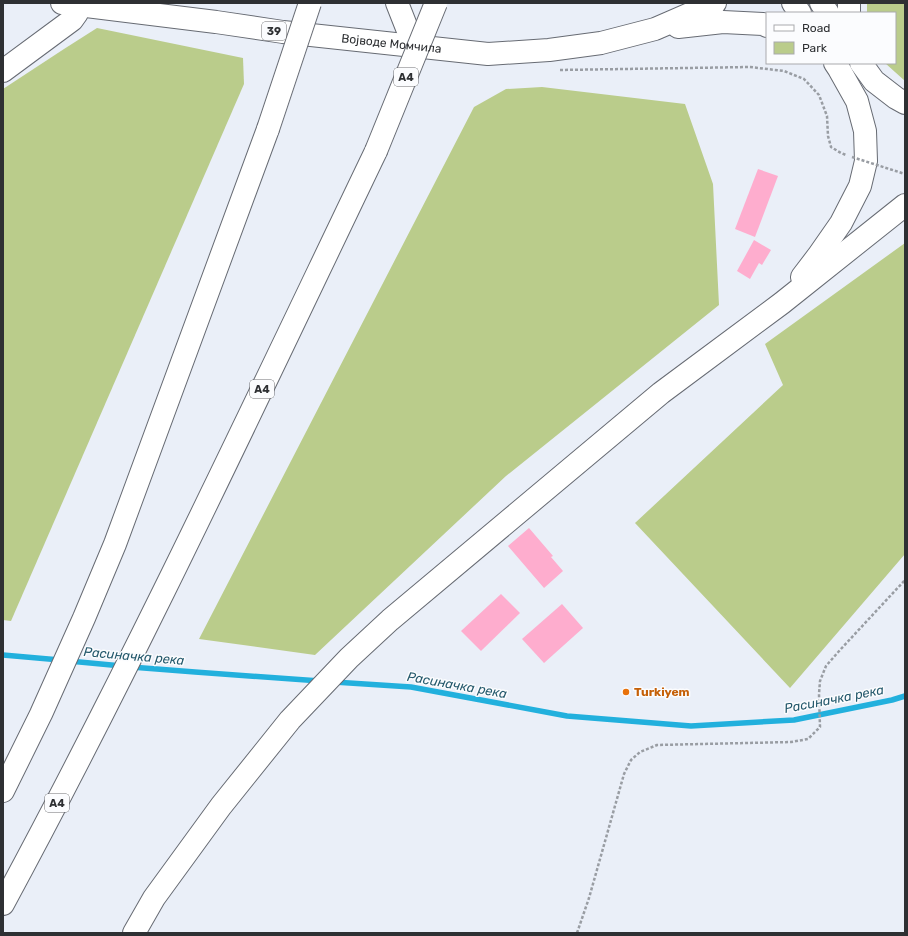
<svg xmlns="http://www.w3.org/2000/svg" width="908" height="936" viewBox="0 0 908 936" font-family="Rubik,sans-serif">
<rect width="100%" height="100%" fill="#eaeff8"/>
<g fill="#bacc8b">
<path d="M 867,3 L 905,3 L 905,81 L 885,63 L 895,63 L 895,13 L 867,13 Z"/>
<path d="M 97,28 L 243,58 L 244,84 L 11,621 L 3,620 L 3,89 L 64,49 Z"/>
<path d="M 542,87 L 685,104 L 713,184 L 719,305 L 506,476 L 315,655 L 199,639 L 474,107 L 506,89 Z"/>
<path d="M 905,243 L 905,554 L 790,688 L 635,523 L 783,385 L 765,344 Z"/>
</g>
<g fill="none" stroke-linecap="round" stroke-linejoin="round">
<g stroke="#22b0dd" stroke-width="5.5">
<path d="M 3,655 L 60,660"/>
<path d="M 69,661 L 122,666"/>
<path d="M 131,667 L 195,672 L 320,681"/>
<path d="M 334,682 L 411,687 L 567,716 L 691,726 L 794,720 L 892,700 L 905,696"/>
</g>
</g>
<g fill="#feadce">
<path d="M 758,169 L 778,176 L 755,237 L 735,229 Z"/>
<path d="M 754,240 L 771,250 L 762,265 L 759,263 L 750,279 L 737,271 Z"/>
<path d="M 529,528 L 553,556 L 551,557 L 563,571 L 544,588 L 508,546 Z"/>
<path d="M 501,594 L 520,613 L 481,651 L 461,631 Z"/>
<path d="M 562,604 L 583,628 L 544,663 L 522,639 Z"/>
</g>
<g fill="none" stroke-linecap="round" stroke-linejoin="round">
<g stroke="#676b73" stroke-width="24">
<g id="minor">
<path d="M 397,3 L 414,46"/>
<path d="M 3,71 L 72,20 L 77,13 L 78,5"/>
</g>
</g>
<g stroke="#676b73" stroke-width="24">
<g id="major">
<path id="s1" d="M 62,3 L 216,22 L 283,32 L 488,54 L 549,50 L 601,43 L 655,29 L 715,3"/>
<path d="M 793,3 L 800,13"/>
<path d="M 821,3 L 828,13"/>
<path d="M 849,13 L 849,3"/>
<path d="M 678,27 L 723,22 L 763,24 L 767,26"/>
<path d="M 861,63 L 874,81 L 896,98 L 905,103"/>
<path d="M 802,277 L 818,256 L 841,223 L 860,186 L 866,161 L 865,131 L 857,101 L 839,69 L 835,63"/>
<path d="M 134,933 L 154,898 L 221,806 L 290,720 L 349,658 L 390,620 L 661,393 L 782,303 L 905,205"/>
</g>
</g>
<g stroke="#676b73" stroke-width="24">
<g id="highway">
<path d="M 3,791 L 41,714 L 84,618 L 115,544 L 268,129"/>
<path d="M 3,904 C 136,658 255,403 376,151"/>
</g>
</g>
<g stroke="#999da3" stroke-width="2.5" stroke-dasharray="3 2" stroke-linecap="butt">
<path d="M 560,70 L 750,67 L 784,71 L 804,79 L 819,95 L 827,116 L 828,136 L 831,147 L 841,153 L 846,155"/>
<path d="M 577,933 L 589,898 L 624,774 L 631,760 L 640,752 L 657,745 L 791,742 L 808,739 L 820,727 L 819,694 L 820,681 L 826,666 L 840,650 L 905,580"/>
</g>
<use href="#minor" stroke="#fff" stroke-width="22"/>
<use href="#major" stroke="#fff" stroke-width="22"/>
<use href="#highway" stroke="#fff" stroke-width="22"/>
<g stroke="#676b73" stroke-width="24" stroke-linecap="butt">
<g id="highway-bridge">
<path d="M 268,129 L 310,3"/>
<path d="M 376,151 L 436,3"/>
</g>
</g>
<path stroke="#999da3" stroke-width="2.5" stroke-dasharray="3 2" stroke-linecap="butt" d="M 852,157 L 905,174"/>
<use href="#highway-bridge" stroke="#fff" stroke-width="22"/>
</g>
<circle fill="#e8710a" stroke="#fbfcfe" stroke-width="1.5" cx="626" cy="692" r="4"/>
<g text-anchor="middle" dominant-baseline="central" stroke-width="3" stroke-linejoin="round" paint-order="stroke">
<g fill="#fbfcfe" stroke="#6c6d70" stroke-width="1">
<rect x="262" y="22" width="24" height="18" rx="3"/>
<rect x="394" y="68" width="24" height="18" rx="3"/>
<rect x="250" y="380" width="24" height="18" rx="3"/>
<rect x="45" y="794" width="24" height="18" rx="3"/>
</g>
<g font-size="11" font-weight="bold" fill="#2e3033">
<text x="274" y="31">39</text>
<text x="406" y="77">A4</text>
<text x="262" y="389">A4</text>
<text x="57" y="803">A4</text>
</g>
<g font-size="12" fill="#2e3033" stroke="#fbfcfe">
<text stroke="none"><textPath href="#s1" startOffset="332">Војводе Момчила</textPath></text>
</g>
<g font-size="12" font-weight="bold" fill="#c56008" stroke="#fbfcfe" text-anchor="start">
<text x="634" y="692">Turkiyem</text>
</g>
<g font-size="13" font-style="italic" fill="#25596c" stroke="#fbfcfe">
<text transform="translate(134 656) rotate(5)">Расиначка река</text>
<text transform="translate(457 685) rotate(10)">Расиначка река</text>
<text transform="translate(834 699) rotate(-11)">Расиначка река</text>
</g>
</g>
<rect width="908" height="936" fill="none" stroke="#2e3033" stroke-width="8"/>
<rect x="766" y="12" width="130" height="52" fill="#fbfcfe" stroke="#a9aaad"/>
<rect x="774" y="25" width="20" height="6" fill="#ffffff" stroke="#a9aaad"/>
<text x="802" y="32" font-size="12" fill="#2e3033">Road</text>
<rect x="774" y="42" width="20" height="12" fill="#bacc8b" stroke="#a9aaad"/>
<text x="802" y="52" font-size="12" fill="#2e3033">Park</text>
</svg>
